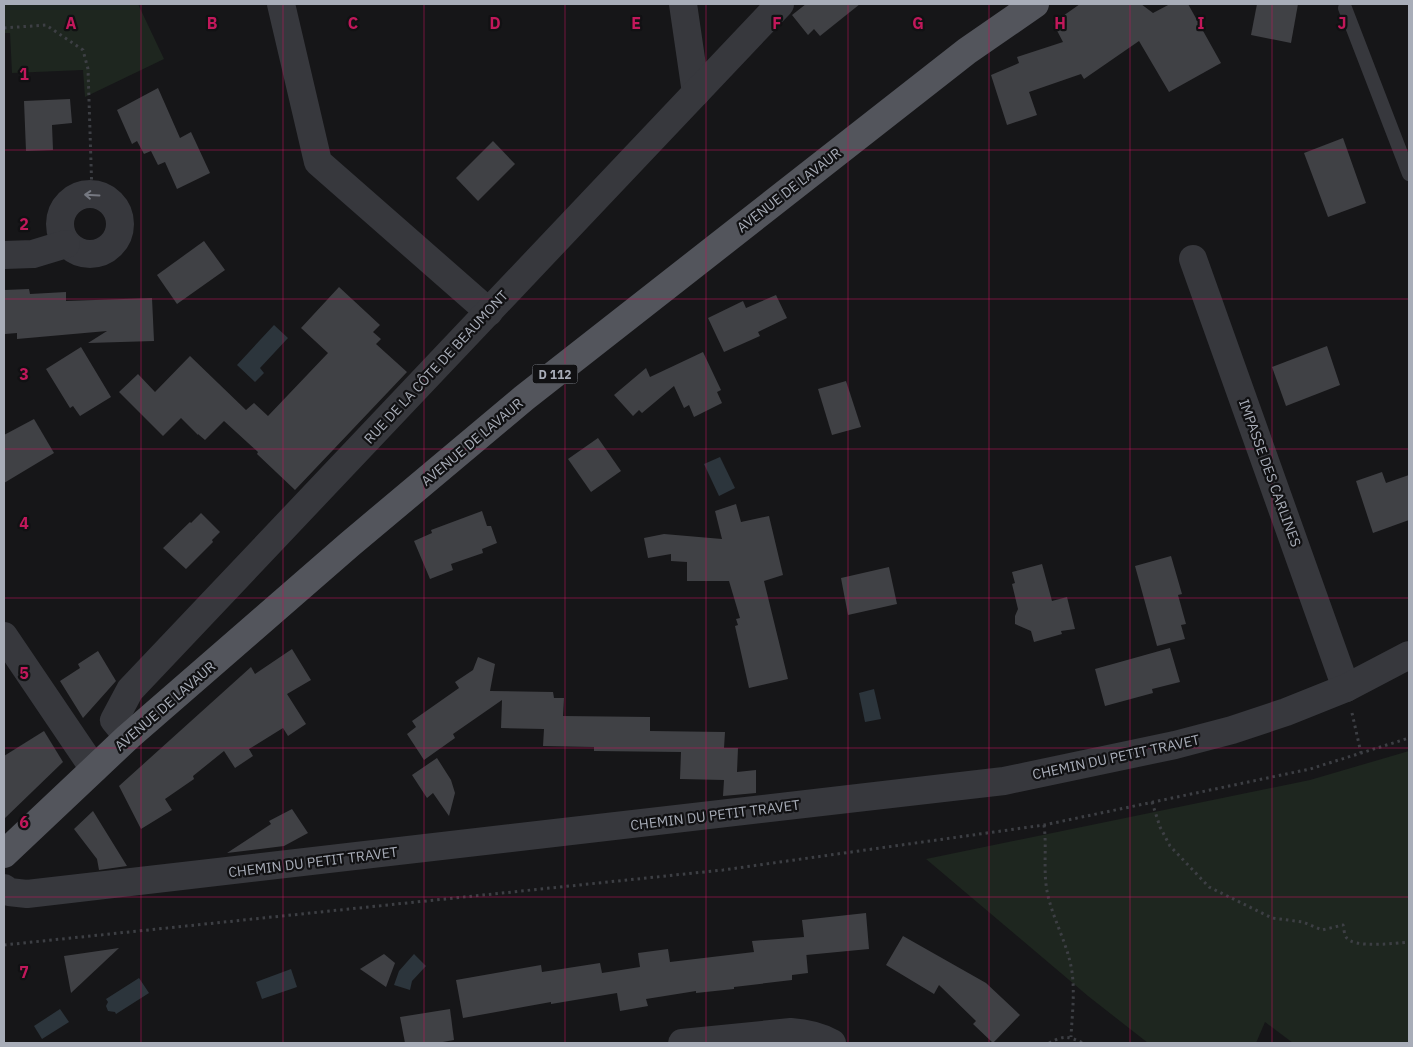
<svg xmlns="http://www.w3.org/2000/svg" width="1413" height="1047" viewBox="0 0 1413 1047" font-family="'IBM Plex Sans',sans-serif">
<rect width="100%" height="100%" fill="#161618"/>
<g fill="#1e261f">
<path d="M 4,4 L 138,4 L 164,59 L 85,97 L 83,70 L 12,73 L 10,33 L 4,33 Z"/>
<path d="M 1409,751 L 1409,1043 L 1293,1043 L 1265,1022 L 1256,1043 L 1148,1043 L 1088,996 L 926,859 L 1310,780 Z"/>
</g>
<g fill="#2c353c">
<path d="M 274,325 L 288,338 L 260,368 L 264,373 L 255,382 L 237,365 Z"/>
<path d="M 720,457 L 735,488 L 719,496 L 704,464 Z"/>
<path d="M 874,689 L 881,719 L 865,722 L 859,693 Z"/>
<path d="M 414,954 L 426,966 L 412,981 L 410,990 L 394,985 L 399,971 Z"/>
<path d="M 291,969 L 297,987 L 262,999 L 256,982 Z"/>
<path d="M 139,978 L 149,993 L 116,1014 L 115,1012 L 108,1011 L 106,1006 L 108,1002 L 106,999 Z"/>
<path d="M 60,1009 L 69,1022 L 42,1039 L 34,1026 Z"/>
</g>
<g fill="#404145">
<path d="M 806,4 L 860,4 L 820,36 L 814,29 L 808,35 L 792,15 Z"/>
<path d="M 1080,4 L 1141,4 L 1153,13 L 1170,4 L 1188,4 L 1221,63 L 1169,92 L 1139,41 L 1084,79 L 1081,74 L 1029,92 L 1037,115 L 1007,125 L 991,75 L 1019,63 L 1017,57 L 1063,42 L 1053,23 Z"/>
<path d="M 1257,4 L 1298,4 L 1291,43 L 1251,35 Z"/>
<path d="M 158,88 L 180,138 L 191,132 L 210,173 L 177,189 L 165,162 L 158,165 L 151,151 L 144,154 L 137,141 L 132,144 L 117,110 Z"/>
<path d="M 70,99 L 72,123 L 52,125 L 53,150 L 26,151 L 24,101 Z"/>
<path d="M 1343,138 L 1366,203 L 1328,217 L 1304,153 Z"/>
<path d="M 493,141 L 515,164 L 478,201 L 456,178 Z"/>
<path d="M 204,241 L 225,270 L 177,304 L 157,275 Z"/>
<path d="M 339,287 L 380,325 L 373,332 L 381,339 L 376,344 L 407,372 L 295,490 L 257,454 L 258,452 L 224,421 L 205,440 L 198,434 L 198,435 L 181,418 L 163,436 L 119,392 L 138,374 L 155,392 L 190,356 L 246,410 L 254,403 L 268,416 L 328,353 L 301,328 Z"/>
<path d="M 29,289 L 30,294 L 66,292 L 66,301 L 152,298 L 154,341 L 88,343 L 107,331 L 17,339 L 17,333 L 5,334 L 4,290 Z"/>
<path d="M 776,295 L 787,318 L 758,332 L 760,336 L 724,352 L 708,318 L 743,301 L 746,308 Z"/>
<path d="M 1327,346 L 1340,385 L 1286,406 L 1272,367 Z"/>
<path d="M 81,347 L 111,397 L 80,416 L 73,406 L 70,408 L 46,369 Z"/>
<path d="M 703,352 L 721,390 L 717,392 L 722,403 L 694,417 L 689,405 L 684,408 L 674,386 L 642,413 L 639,410 L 633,416 L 614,395 L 646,368 L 650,377 Z"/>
<path d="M 846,381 L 861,427 L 832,435 L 818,389 Z"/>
<path d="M 34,419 L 54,453 L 4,483 L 4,435 Z"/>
<path d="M 598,438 L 621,471 L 591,492 L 568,459 Z"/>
<path d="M 1382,472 L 1386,483 L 1409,475 L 1409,520 L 1373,533 L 1356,481 Z"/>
<path d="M 736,504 L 741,522 L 769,516 L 783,575 L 764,581 L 788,679 L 749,688 L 735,626 L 738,625 L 736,619 L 740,618 L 729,581 L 687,581 L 687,562 L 671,561 L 671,554 L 648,558 L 644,538 L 664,534 L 722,539 L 715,511 Z"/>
<path d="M 482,511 L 487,526 L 491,526 L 497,543 L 482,549 L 483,553 L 451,564 L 453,570 L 430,579 L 414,541 L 432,533 L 431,530 Z"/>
<path d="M 201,513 L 220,532 L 212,540 L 213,542 L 186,569 L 163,548 L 190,522 L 191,523 Z"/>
<path d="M 1171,556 L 1182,594 L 1178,595 L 1186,624 L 1181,625 L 1185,639 L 1157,646 L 1135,566 Z"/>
<path d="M 1042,564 L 1052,601 L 1067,597 L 1075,629 L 1061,631 L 1062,634 L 1034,642 L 1031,631 L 1015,624 L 1015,616 L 1018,609 L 1012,584 L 1015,583 L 1012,572 Z"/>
<path d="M 889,567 L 897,604 L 848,615 L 841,578 Z"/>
<path d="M 1170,648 L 1180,682 L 1152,689 L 1153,693 L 1105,706 L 1095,669 Z"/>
<path d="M 292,649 L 311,680 L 287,694 L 306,724 L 288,736 L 283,728 L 249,749 L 253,756 L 235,768 L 224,751 L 193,776 L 194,779 L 165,799 L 172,810 L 141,829 L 119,786 L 251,667 L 255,674 Z"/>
<path d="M 98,651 L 116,681 L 83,718 L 60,681 L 80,668 L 78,664 Z"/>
<path d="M 478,657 L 495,664 L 490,691 L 553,692 L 554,698 L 564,698 L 563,716 L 650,717 L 650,731 L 725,732 L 724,748 L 738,748 L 737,772 L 756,770 L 756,793 L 723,796 L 724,780 L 680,779 L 681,752 L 594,751 L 594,747 L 543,746 L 544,729 L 501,728 L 502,700 L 453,734 L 455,738 L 424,760 L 407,734 L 416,727 L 412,721 L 459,688 L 455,682 L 473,670 Z"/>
<path d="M 44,731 L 63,762 L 4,819 L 4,756 Z"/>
<path d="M 437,758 L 451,780 L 455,793 L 449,816 L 433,793 L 427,798 L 412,775 Z"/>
<path d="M 292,809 L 308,833 L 284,846 L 227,853 L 271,824 L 269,821 Z"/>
<path d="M 93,811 L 127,866 L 99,870 L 97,859 L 74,829 Z"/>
<path d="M 866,913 L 869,949 L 806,955 L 806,951 L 808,973 L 792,975 L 792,980 L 734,987 L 734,989 L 696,993 L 696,991 L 646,999 L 648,1006 L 620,1011 L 617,993 L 551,1004 L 551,1002 L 463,1018 L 456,980 L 541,965 L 542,972 L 600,963 L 602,973 L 640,967 L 638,953 L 668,949 L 670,962 L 754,952 L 752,941 L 804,937 L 802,920 Z"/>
<path d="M 903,936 L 986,983 L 1020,1015 L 993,1043 L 973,1024 L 976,1021 L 939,985 L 934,994 L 886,965 Z"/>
<path d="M 119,948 L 71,993 L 64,956 Z"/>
<path d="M 384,954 L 395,963 L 386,987 L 360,969 Z"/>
<path d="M 450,1009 L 454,1040 L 437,1043 L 405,1043 L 400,1017 Z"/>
</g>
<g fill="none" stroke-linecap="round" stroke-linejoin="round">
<g stroke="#3d3f44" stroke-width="3" stroke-dasharray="2.5 4" stroke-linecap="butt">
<path d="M 4,28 L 46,25 L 83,50 L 88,69 L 92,194"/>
<path d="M 1352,713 L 1361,753"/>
<path d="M 1152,802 L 1160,827 L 1170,846 L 1209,887 L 1272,918 L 1303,922 L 1322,930 L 1343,925 C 1344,928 1344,934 1346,937 C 1353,949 1397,943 1409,942"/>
<path d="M 1044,825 C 1047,847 1043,869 1047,891 C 1052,918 1068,944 1072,972 C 1075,993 1072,1016 1071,1037"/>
<path d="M 4,945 L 723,870 L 1044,825 L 1310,769 L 1409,738"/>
<path d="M 1049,1043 C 1064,1035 1068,1036 1083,1043"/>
</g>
<path stroke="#37383d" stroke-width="14" d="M 1345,8 L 1409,174"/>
<g stroke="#37383d" stroke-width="28">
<path d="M 281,4 L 318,162 L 489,312"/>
<path d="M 683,4 L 696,93"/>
<circle cx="90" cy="224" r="30"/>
<path d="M 4,255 L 33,254 L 66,244"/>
<path d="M 1193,259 L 1346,688"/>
<path d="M 4,636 L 94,769"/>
<path d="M 128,737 L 114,720 L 130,690 L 780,4"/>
<path d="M 4,888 L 9,892 L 27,894 L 1004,781 L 1175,745 L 1232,730 L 1286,712 L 1346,688 L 1409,655"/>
<path d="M 682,1043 L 791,1032 C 806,1033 819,1036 832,1043"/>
</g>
<path stroke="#53555c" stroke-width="28" d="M 4,854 L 128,737 L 350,544 L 524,398 L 967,51 L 1035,4"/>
</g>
<defs><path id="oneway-shaft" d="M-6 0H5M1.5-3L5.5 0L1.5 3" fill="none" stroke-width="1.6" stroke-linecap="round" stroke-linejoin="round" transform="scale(1.25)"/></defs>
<use stroke="#757881" href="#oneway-shaft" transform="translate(92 195) rotate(-177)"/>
<path fill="none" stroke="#c2185b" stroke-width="1" stroke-opacity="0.55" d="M 141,4 L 141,1043M 283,4 L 283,1043M 424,4 L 424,1043M 565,4 L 565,1043M 706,4 L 706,1043M 848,4 L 848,1043M 989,4 L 989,1043M 1130,4 L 1130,1043M 1272,4 L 1272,1043M 4,150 L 1409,150M 4,299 L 1409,299M 4,449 L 1409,449M 4,598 L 1409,598M 4,748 L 1409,748M 4,897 L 1409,897"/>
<g text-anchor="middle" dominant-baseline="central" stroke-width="4.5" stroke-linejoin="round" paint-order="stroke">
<rect fill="#111113" stroke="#7b7e86" stroke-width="1" x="532.5" y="364.5" width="45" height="19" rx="4"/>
<g font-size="12" font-weight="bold" fill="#a8adb8">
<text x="555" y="374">D 112</text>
</g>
<g font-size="14" fill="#a8adb8" stroke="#111113">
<text transform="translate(789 190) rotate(-38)">AVENUE DE LAVAUR</text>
<text transform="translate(436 367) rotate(-47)">RUE DE LA CÔTE DE BEAUMONT</text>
<text transform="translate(472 442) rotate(-40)">AVENUE DE LAVAUR</text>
<text transform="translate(1270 473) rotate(70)">IMPASSE DES CARLINES</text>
<text transform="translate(165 706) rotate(-41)">AVENUE DE LAVAUR</text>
<text transform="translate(1116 757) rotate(-12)">CHEMIN DU PETIT TRAVET</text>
<text transform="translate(715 815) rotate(-7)">CHEMIN DU PETIT TRAVET</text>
<text transform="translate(313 862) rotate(-7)">CHEMIN DU PETIT TRAVET</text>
</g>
</g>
<g font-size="16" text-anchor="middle" font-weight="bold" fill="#c2185b" stroke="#111113" stroke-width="4.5" stroke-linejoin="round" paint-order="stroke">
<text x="71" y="29">A</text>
<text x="212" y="29">B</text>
<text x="353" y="29">C</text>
<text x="495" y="29">D</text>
<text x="636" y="29">E</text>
<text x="777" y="29">F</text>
<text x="918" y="29">G</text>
<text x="1060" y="29">H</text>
<text x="1201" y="29">I</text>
<text x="1342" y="29">J</text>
<text x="24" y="80">1</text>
<text x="24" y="230">2</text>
<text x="24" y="380">3</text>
<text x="24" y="529">4</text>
<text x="24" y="679">5</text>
<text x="24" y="828">6</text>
<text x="24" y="978">7</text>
</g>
<rect width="1413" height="1047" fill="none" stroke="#a8adb8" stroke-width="10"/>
</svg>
